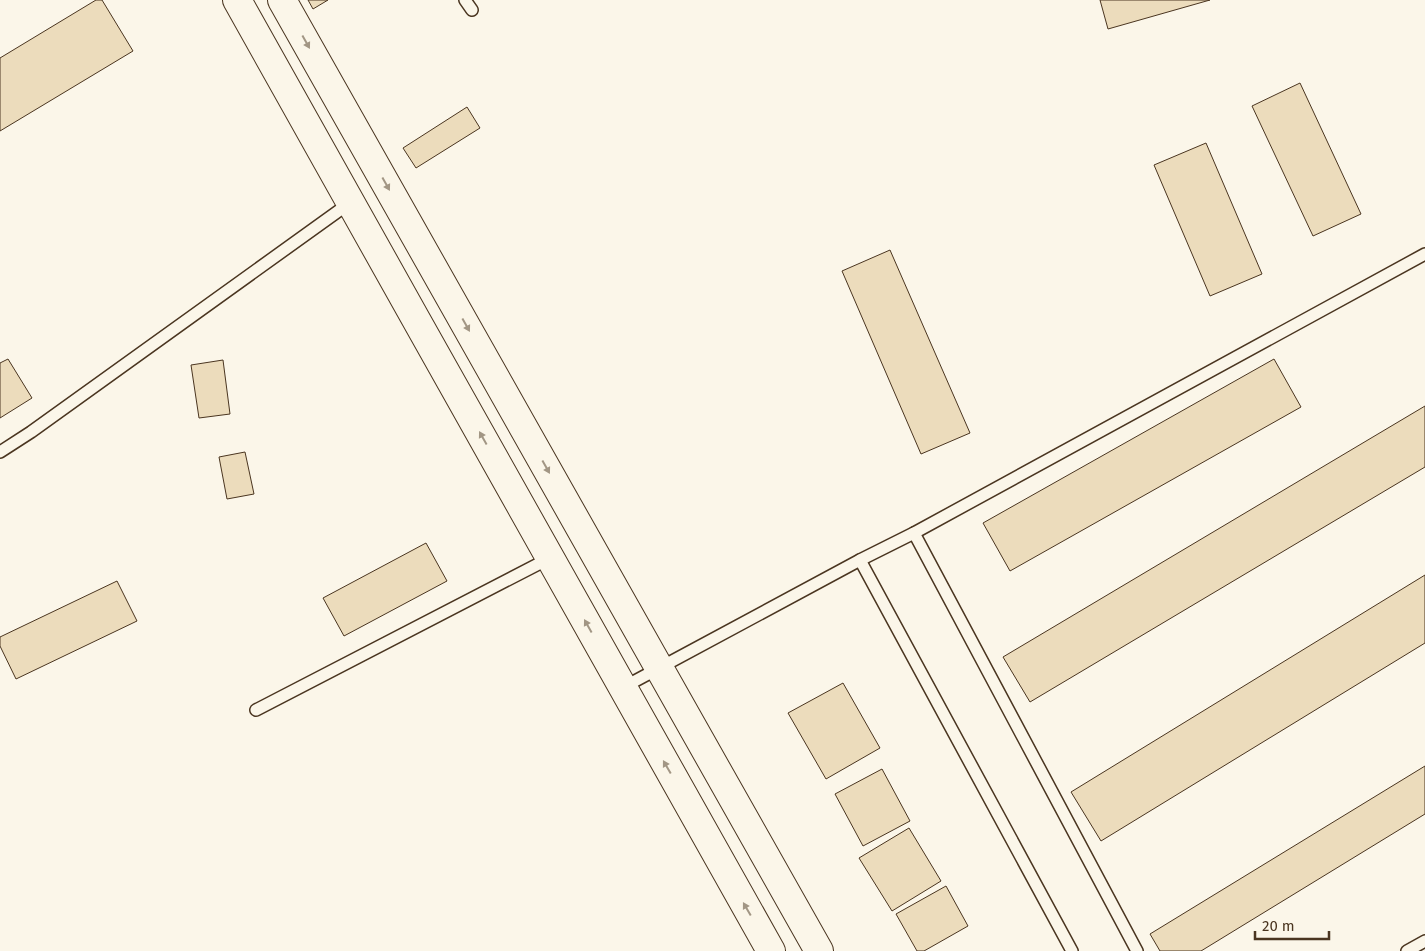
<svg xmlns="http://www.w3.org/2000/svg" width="1425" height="951" viewBox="0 0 1425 951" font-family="'Fira Sans',sans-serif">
<rect width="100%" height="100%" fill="#fbf6e9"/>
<g fill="#ecdcbc" stroke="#4a3520">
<path d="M 96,0 L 102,0 L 133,51 L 0,131 L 0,58 Z"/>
<path d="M 308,0 L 328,0 L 313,9 Z"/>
<path d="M 1100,0 L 1210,0 L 1108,29 Z"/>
<path d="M 1300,83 L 1361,214 L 1313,236 L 1252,106 Z"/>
<path d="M 467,107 L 480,128 L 416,168 L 403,148 Z"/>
<path d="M 1206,143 L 1262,274 L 1210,296 L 1154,165 Z"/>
<path d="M 890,250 L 970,433 L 921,454 L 842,271 Z"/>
<path d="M 8,359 L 32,398 L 0,418 L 0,363 Z"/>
<path d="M 1274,359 L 1301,407 L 1010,571 L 983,523 Z"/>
<path d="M 223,360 L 230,414 L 199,418 L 191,365 Z"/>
<path d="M 1425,406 L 1425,467 L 1030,702 L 1003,657 Z"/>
<path d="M 245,452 L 254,494 L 227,499 L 219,457 Z"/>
<path d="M 426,543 L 447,581 L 344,636 L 323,598 Z"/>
<path d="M 1425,575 L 1425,643 L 1101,841 L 1071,792 Z"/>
<path d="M 117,581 L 137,621 L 16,679 L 0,646 L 0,637 Z"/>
<path d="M 843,683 L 880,748 L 826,779 L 788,713 Z"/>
<path d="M 1425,766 L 1425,814 L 1201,951 L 1160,951 L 1150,934 Z"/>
<path d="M 882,769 L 910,821 L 863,846 L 835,794 Z"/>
<path d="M 909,828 L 941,881 L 892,911 L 859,858 Z"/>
<path d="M 946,886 L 968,926 L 924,951 L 917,951 L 896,914 Z"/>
</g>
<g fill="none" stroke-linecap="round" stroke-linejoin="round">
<g stroke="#4a3520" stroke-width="14">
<g id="service">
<path d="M 465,0 L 472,10"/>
<path d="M 0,452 L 31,432 L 351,202"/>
<path d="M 914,533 L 1137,951"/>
<path d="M 860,560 L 1072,951"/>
<path d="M 622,688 L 860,560 L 914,533 L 1425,254"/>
<path d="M 256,710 L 550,558"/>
<path d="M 1407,951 L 1425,941"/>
</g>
</g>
<g stroke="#4a3520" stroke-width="30">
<g id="trunk">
<path d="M 237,0 C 415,317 592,635 771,951"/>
<path d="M 282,0 L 819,951"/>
</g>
</g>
<use href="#service" stroke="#fbf6e9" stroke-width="11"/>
<use href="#trunk" stroke="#fbf6e9" stroke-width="28"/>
</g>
<defs><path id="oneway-solid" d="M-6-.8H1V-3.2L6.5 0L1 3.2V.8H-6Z" transform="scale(1.25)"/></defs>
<g fill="#a29684">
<use href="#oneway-solid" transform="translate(306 42) rotate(61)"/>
<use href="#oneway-solid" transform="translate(386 184) rotate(61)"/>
<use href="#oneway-solid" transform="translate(466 325) rotate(61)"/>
<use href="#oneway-solid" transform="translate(483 438) rotate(-119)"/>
<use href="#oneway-solid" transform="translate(546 467) rotate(61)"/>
<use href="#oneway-solid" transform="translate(588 626) rotate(-119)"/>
<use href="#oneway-solid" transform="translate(667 767) rotate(-120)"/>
<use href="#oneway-solid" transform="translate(747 909) rotate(-120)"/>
</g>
<path d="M1255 931v8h74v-8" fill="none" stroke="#4a3520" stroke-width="2.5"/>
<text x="1262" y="931" font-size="15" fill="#4a3520" stroke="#fbf6e9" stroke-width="4" paint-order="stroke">20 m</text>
</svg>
